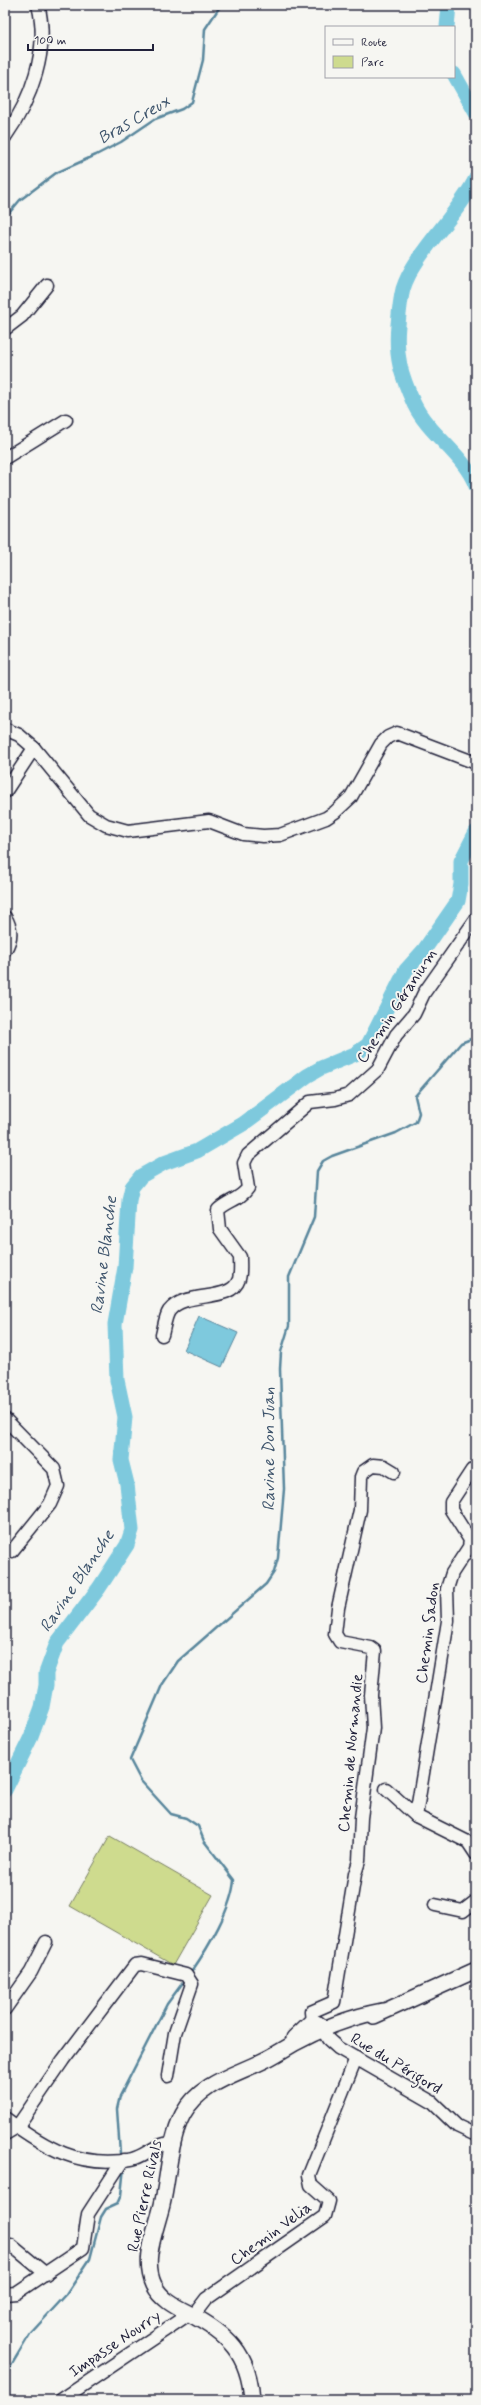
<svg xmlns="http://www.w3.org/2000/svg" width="481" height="2405" viewBox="0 0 481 2405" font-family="Mynerve,sans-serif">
<rect width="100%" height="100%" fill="#f6f6f2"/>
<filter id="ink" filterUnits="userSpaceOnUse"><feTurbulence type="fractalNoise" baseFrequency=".025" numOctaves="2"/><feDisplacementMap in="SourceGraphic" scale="8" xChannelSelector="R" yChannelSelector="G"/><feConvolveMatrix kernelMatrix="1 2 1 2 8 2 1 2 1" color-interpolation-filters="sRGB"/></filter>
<g filter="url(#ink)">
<path fill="#cedb8e" stroke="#787e64" d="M 110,1836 L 213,1895 L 173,1965 L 70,1906 Z"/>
<path fill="#7ec9dd" stroke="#59869c" d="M 199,1316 L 238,1333 L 222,1367 L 184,1350 Z"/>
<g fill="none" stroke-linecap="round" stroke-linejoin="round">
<g stroke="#59869c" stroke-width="2.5">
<path d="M 5,218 L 20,200 L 56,173 L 96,155 L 121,142 L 155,119 L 182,109 L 192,102 L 203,60 L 205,29 L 221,5"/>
<path d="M 192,1971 C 208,1948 232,1908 234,1880 L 204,1841 L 198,1826 L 186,1818 L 171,1814 L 141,1781 L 130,1760 L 162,1685 L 178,1661 L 266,1584 L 274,1572 L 278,1558 L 284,1489 L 280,1369 L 281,1352 L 289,1326 L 289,1277 L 314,1217 L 317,1171 L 323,1161 L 332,1156 L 396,1133 L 416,1122 L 419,1113 L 415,1096 L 461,1043 L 476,1037"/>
<path d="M 120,2153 L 117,2109 L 120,2096 L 167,2004 L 184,1981"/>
<path d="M 9,2400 L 6,2378 L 9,2369 L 30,2334 L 66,2295 L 90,2259 L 101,2217 L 106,2209 L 117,2204 L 121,2195 L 124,2167"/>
</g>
<g stroke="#7ec9dd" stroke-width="15">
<path d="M 447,27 L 449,5"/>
<path d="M 454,74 L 476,113"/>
<path d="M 476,178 C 459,214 414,253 403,289 C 400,301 399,314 398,325 C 395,357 401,375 414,404 C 429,435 464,454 476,486"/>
<path d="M 5,1790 L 31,1737 L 42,1707 L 46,1685 L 46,1673 L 57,1643 L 99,1588 L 127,1545 L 132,1530 L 127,1484 L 121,1460 L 125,1417 L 117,1380 L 115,1324 L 125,1267 L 129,1200 L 132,1187 L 141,1176 L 164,1163 L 197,1151 L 243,1124 L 307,1076 L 321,1068 L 355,1054 L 368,1045 L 406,970 L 424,950 L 458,901 L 461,884 L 461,861 L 476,832"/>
</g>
<g stroke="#22223b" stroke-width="15">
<g id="minor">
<path d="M 5,137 C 31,100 50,50 38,5"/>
<path d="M 5,329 L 22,316 L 47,285"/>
<path d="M 5,458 L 66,420"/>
<path d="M 5,729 L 19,735 L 34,748 L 89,815 L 106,825 L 128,831 L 209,821 L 243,834 L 263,836 L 280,835 L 326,818 L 335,812 L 351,797 L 381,744 L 388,737 L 397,733 L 476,763"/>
<path d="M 5,792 L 34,748"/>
<path d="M 5,917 C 12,928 12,939 5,950"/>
<path d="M 162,1335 C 164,1328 165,1317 169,1311 C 186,1289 231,1304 239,1279 C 241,1272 240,1264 240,1257 L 220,1229 L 218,1210 C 227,1201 241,1199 248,1188 L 244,1163 L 248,1155 L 310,1102 L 335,1099 L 349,1095 L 378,1069 L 396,1035 L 414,1014 L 424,993 L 476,919"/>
<path d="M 5,1419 L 54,1469 L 58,1486 L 50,1504 L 12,1551"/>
<path d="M 394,1472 L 384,1466 L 373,1465 L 363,1472 L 361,1477 L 360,1510 L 338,1608 L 335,1634 L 340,1642 L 371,1648 L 375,1651 L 371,1695 L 373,1728 L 361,1818 L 359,1861 L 355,1874 L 334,2002 L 311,2012 L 312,2021 C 325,2021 322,2031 328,2039 C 331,2042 335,2045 338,2048 L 432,2102 L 457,2126 L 476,2135"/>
<path d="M 386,1789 L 416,1816 L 468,1842 L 476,1854"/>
<path d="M 416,1816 L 448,1621 L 447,1589 L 452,1573 L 469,1547 L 470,1540 L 451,1510 L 451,1502 L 472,1470"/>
<path d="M 435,1905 L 463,1911 L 476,1901"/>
<path d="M 5,2009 L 31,1972 L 46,1942"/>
<path d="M 5,2118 C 44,2147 81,2170 132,2159 C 147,2156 157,2141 174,2144"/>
<path d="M 5,2134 L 17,2127 L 63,2060 L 135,1965 L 142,1964 L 186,1975 L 192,1984 L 175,2033 L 168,2076"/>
<path d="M 11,2245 L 46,2274"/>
<path d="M 5,2294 L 16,2293 L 83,2248 L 88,2214 L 123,2160"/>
<path d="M 193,2316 L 206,2299 L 325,2216 L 329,2201 L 311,2185 L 309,2175 L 356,2058"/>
<path d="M 61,2400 L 183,2318 L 186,2312"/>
</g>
</g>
<g stroke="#22223b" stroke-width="18">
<g id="major">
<path d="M 374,2016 L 476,1970"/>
<path d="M 294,2038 L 312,2021"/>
<path d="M 252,2400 C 249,2353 228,2334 188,2313 C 174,2306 161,2299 154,2285 C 142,2260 156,2230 162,2205 C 169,2176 169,2140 183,2114 C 202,2079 245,2073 276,2054 C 308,2034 345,2018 382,2011"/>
</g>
</g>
<use href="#minor" stroke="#f6f6f2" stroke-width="12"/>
<use href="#major" stroke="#f6f6f2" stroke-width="15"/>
</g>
</g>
<g text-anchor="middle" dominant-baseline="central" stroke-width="4" stroke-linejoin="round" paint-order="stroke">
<g font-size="16" fill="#22223b" stroke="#f6f6f2">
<text transform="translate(397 1006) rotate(-57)">Chemin Géranium</text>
<text transform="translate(428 1633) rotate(-83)">Chemin Sadon</text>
<text transform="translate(351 1753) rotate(-85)">Chemin de Normandie</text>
<text transform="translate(396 2064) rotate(31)">Rue du Périgord</text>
<text transform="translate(145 2196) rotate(-78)">Rue Pierre Rivals</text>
<text transform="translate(271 2234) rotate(-36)">Chemin Velia</text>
<text transform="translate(115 2344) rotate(-34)">Impasse Nourry</text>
</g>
<g font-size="17" font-style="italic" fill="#3e546c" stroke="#f6f6f2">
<text transform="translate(134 120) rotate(-30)">Bras Creux</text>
<text transform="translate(104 1255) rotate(-83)">Ravine Blanche</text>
<text transform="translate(269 1449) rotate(-90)">Ravine Don Juan</text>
<text transform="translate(77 1581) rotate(-56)">Ravine Blanche</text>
</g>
</g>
<rect width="481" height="2405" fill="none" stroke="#f6f6f2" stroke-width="20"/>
<rect x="10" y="10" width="461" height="2385" fill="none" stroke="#22223b" stroke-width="1.5" filter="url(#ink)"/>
<rect x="325" y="26" width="130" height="52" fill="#f6f6f2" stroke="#a1a1a9"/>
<rect x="333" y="39" width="20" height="6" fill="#f6f6f2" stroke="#a1a1a9"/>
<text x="361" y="46" font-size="12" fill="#22223b">Route</text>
<rect x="333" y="56" width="20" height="12" fill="#cedb8e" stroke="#a1a1a9"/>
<text x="361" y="66" font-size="12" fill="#22223b">Parc</text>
<path d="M28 44v6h125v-6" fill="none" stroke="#22223b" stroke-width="2"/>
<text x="34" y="44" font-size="12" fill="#22223b" stroke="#f6f6f2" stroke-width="3" paint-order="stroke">100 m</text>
</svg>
